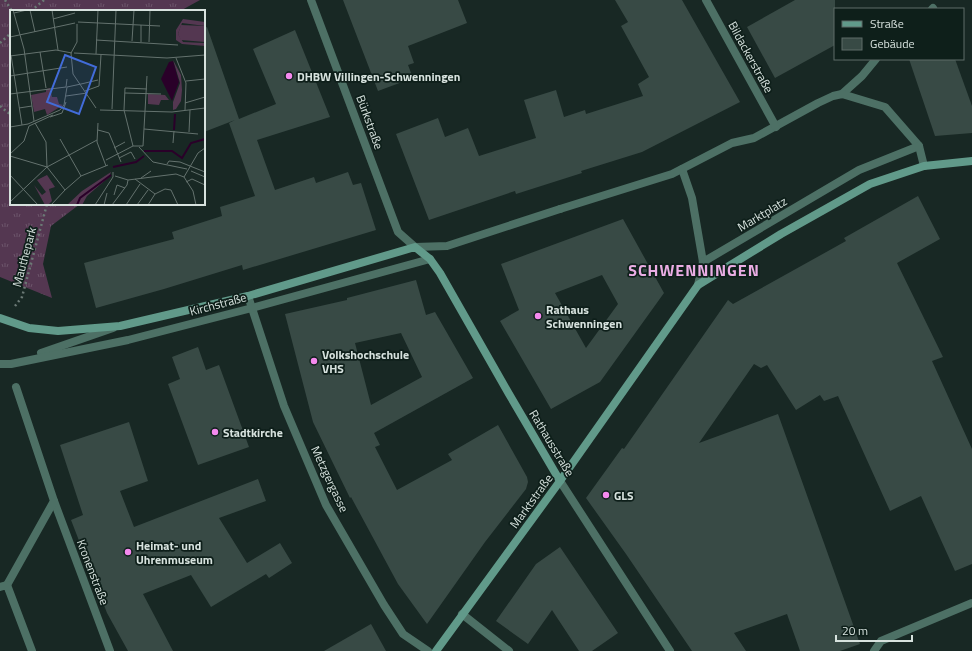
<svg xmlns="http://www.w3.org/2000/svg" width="972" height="651" viewBox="0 0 972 651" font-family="'Titillium Web',sans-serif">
<defs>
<pattern id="grass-tufts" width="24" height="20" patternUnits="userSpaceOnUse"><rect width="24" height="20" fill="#543751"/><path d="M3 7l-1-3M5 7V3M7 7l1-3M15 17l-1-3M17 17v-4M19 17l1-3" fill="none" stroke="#6c546a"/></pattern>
</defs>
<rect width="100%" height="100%" fill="#182824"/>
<path fill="url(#grass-tufts)" d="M 0,0 L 200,0 L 180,11 L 11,11 L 11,204 L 80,204 L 51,226 L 43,264 L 52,298 L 0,277 Z"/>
<g fill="#384a45" fill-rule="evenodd">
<path d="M 343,0 L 458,0 L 467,23 L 408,46 L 414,63 L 408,65 L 413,78 L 378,91 Z"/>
<path d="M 615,0 L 682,0 L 740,102 L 642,152 L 581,171 L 582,173 L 516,194 L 515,191 L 429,220 L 396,134 L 438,118 L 445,137 L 468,128 L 479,156 L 536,138 L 524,100 L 556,90 L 564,117 L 585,110 L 586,114 L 643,96 L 638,84 L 649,77 L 621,26 L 628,22 Z"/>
<path d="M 795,0 L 835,0 L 835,45 L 775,78 L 747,27 Z"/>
<path d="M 207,27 L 239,119 L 276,104 L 253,49 L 295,30 L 330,117 L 257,140 L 275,190 L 314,177 L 316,183 L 348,172 L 353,185 L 361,183 L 376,230 L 243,270 L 242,265 L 164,289 L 96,308 L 84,263 L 174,239 L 172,232 L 222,216 L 220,207 L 255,196 L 229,123 L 235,120 L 204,132 L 204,28 Z"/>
<path d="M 909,59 L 955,59 L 972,106 L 972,133 L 935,136 Z"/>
<path d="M 918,196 L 940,239 L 897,263 L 943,357 L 932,361 L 972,449 L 972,564 L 955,571 L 921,496 L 890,511 L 838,396 L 824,401 L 820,395 L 796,410 L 767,365 L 761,368 L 754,364 L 699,443 L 778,414 L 860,644 L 840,651 L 800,651 L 787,614 L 734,633 L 746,651 L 692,651 L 626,554 L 586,498 L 622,448 L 624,449 L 728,300 L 733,304 L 846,241 L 844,238 Z"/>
<path d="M 623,219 L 664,293 L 600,382 L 551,409 L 500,321 L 519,310 L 501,264 ZM 602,275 L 618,304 L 586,348 L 555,293 Z"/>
<path d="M 416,280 L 426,315 L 435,312 L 473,378 L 374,433 L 380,445 L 375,447 L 397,490 L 452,460 L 448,454 L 498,425 L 527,477 L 528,482 L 526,489 L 485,542 L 427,624 L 398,584 L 351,497 L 350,498 L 313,422 L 285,314 L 347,300 L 347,298 ZM 401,333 L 422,377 L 371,405 L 355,343 Z"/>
<path d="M 198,347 L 206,370 L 219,365 L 249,447 L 198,465 L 168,384 L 180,379 L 172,357 Z"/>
<path d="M 129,422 L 148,481 L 120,491 L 134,527 L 258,479 L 266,501 L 219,518 L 247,563 L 280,543 L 292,563 L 269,578 L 266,574 L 211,607 L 191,575 L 143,594 L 173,651 L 128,651 L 107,613 L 71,520 L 83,515 L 60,445 Z"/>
<path d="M 560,547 L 618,633 L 592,651 L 579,651 L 552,610 L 528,644 L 496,621 L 536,564 Z"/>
<path d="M 371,624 L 386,651 L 324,651 Z"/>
</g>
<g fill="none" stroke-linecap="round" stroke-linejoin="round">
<g stroke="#6b7975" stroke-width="2.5" stroke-dasharray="2 3" stroke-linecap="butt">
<path d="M 5,0 L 12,11"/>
<path d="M 31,11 L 44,0"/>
<path d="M 0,43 L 11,33"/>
<path d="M 0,106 L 11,115"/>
<path d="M 15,306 L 22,297 L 47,204"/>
</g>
<path stroke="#4d7065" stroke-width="8" d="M 874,651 L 881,641 L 972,603"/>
<g stroke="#4d7065" stroke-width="8">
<path d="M 932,9 L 933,8"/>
<path d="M 842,94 L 862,76 L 876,59"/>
<path d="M 682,169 L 692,198 L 703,262 L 698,285"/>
<path d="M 560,209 L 672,174 L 732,143 L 754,138 L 818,103 L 833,96 L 842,94 L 885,107 L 919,146 L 924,166"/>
<path d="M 703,262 L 859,170 L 919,146"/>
<path d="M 54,501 L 110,651"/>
<path d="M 7,585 L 54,501 L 16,387"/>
<path d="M 0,587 L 7,585 L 32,651"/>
</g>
<g stroke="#4d7065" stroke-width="8">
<path d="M 311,0 L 398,232 L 415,247 L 447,246 L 560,209"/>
<path d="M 706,0 L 776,127"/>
<path d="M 248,296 L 284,406 L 326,505 L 384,605 L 403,634 L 428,651"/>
<path d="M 41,353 L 113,328"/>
<path d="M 0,364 L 11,364 L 128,340 L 252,308 L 430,259"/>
<path d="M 560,481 L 670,651"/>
<path d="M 462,614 L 509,651"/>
</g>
<g stroke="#619a8a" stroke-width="8">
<path d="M 0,318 L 29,328 L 58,331 L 120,326 L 248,296 L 415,247 L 430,259 L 440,273 L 509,394 L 560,481"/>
<path d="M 436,651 L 560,481 L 698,285 L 781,234 L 870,184 L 924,166 L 972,161"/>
</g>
</g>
<g fill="#f589ee" stroke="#0e1f1a" stroke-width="1.5">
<circle cx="289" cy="76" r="4"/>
<circle cx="538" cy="316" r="4"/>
<circle cx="314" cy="361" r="4"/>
<circle cx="215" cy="432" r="4"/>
<circle cx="606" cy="495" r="4"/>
<circle cx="128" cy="552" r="4"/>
</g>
<g text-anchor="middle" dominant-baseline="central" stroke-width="3.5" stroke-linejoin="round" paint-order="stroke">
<g font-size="12" fill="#d7e2de" stroke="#0e1f1a">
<text transform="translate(751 57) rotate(61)">Bildackerstraße</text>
<text transform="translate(370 122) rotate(70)">Bürkstraße</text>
<text transform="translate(762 214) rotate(-31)">Marktplatz</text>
<text transform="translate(24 257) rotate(-75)">Mauthepark</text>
<text transform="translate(218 304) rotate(-15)">Kirchstraße</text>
<text transform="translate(552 443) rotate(59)">Rathausstraße</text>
<text transform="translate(330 479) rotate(65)">Metzgergasse</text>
<text transform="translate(531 501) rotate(-54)">Marktstraße</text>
<text transform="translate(93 572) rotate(69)">Kronenstraße</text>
</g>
<g font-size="12" font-weight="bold" fill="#d7e2de" stroke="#0e1f1a" text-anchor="start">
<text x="297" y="76">DHBW Villingen-Schwenningen</text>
<text x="546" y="309">Rathaus<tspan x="546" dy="14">Schwenningen</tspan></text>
<text x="322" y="354">Volkshochschule<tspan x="322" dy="14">VHS</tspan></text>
<text x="223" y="432">Stadtkirche</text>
<text x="614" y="495">GLS</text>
<text x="136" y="545">Heimat- und<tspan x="136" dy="14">Uhrenmuseum</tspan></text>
</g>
<g font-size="16" font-weight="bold" letter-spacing="1" fill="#eaade4" stroke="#0e1f1a">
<text x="694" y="270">SCHWENNINGEN</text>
</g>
</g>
<g transform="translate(10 10)">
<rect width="195" height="195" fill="#182824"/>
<path d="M 173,9 L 195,12 L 195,16 L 172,13 L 168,24 L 173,32 L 195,33 L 195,36 L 172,34 L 166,30 L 166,20 ZM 163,50 L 171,65 L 172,80 L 171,91 L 166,99 L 163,100 L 163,92 L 170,73 ZM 40,78 L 42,87 L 47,87 L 49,94 L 53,95 L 37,105 L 35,99 L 24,102 L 21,85 L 36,82 L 36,79 ZM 138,84 L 155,85 L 159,90 L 151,90 L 149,95 L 138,94 ZM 101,162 L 99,167 L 77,186 L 72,195 L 57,195 L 72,181 ZM 37,165 L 45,177 L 39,179 L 42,191 L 38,195 L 35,195 L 24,175 L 32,185 L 36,182 L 27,170 Z" fill="#543751"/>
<path d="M 171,15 L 195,16 L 195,32 L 171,30 L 168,24 Z" fill="#543751"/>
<path d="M 163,51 L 169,72 L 162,91 L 151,69 L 159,52 Z" fill="#2a0029"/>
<path fill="none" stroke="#2a0029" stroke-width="2" d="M 164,120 L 165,104M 134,141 L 162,141 L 172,148 L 181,133 L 195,129M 103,157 L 126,152 L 134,146M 67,195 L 70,188 L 101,165"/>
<path fill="none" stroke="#64726e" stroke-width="1" d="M 3,0 L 14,39 L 24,111M 20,0 L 25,22M 42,0 L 48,40M 4,3 L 17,0M 43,9 L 65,3M 68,12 L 150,16M 67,14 L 67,32 L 61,43 L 63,64 L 86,98M 0,27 L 65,13M 86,30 L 168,35M 122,31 L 124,0M 131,32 L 131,15M 139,32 L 140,0M 30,42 L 36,78M 64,43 L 157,48 L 195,45M 86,44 L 88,0M 1,45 L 12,115M 0,46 L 46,40 L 62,43M 166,48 L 176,73 L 175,100M 0,66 L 57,57M 176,71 L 195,69M 71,74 L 88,70M 75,81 L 89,76 L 91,45M 115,83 L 151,84M 0,84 L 56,77 L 57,69M 56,86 L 77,83M 175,93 L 195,87M 9,98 L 22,96M 102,99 L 106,0M 90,100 L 162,102 L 195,98M 40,107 L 52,103 L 56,92M 25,113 L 36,132 L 37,157M 88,113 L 87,132 L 96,156M 0,117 L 18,114 L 50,100 L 54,95 L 57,77 L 71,74M 134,119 L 188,124M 88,120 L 99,123 L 111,152M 179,122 L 180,100M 50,129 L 71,166M 163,133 L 164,121M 123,136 L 114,100 L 115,78 L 137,79M 129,137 L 143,152 L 177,159M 104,138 L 115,132M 0,144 L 14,131 L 19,116 L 43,105M 0,146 L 37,157 L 55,180 L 71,166 L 98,155M 109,148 L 121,142 L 125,149M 96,150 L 123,136 L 133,136 L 137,66M 157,154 L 159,151 L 170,152 L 195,162M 181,161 L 195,167M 0,165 L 28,195M 105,166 L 118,170 L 166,164 L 174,167 L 183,181 L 186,195M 174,167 L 188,143 L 195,138M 131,168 L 141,161M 125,169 L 145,184 L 155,179 L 161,180 L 168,195M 176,172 L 182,169 L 195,175M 104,185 L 107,175 L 115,178M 0,192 L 37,157 L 87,130M 41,195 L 55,180M 85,195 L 103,167 L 103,162M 94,195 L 97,183M 102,195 L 117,175 L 118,170M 116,195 L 130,174M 127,195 L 138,180M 138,195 L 145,184"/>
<path fill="#426cd9" fill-opacity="0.15" stroke="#426cd9" stroke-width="2" d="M 55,45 L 86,57 L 69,104 L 37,92 Z"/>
<rect width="195" height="195" fill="none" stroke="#d7e2de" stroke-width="2"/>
</g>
<rect x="834" y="8" width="130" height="52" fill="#0e1f1a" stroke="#5e6d68"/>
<rect x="842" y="21" width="20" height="6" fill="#619a8a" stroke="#5e6d68"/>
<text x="870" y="28" font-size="12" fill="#d7e2de">Straße</text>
<rect x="842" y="38" width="20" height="12" fill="#384a45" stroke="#5e6d68"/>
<text x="870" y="48" font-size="12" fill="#d7e2de">Gebäude</text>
<path d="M836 635v6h76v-6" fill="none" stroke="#d7e2de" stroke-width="2"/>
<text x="842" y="635" font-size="12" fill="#d7e2de" stroke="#0e1f1a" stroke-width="3" paint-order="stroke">20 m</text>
</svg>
